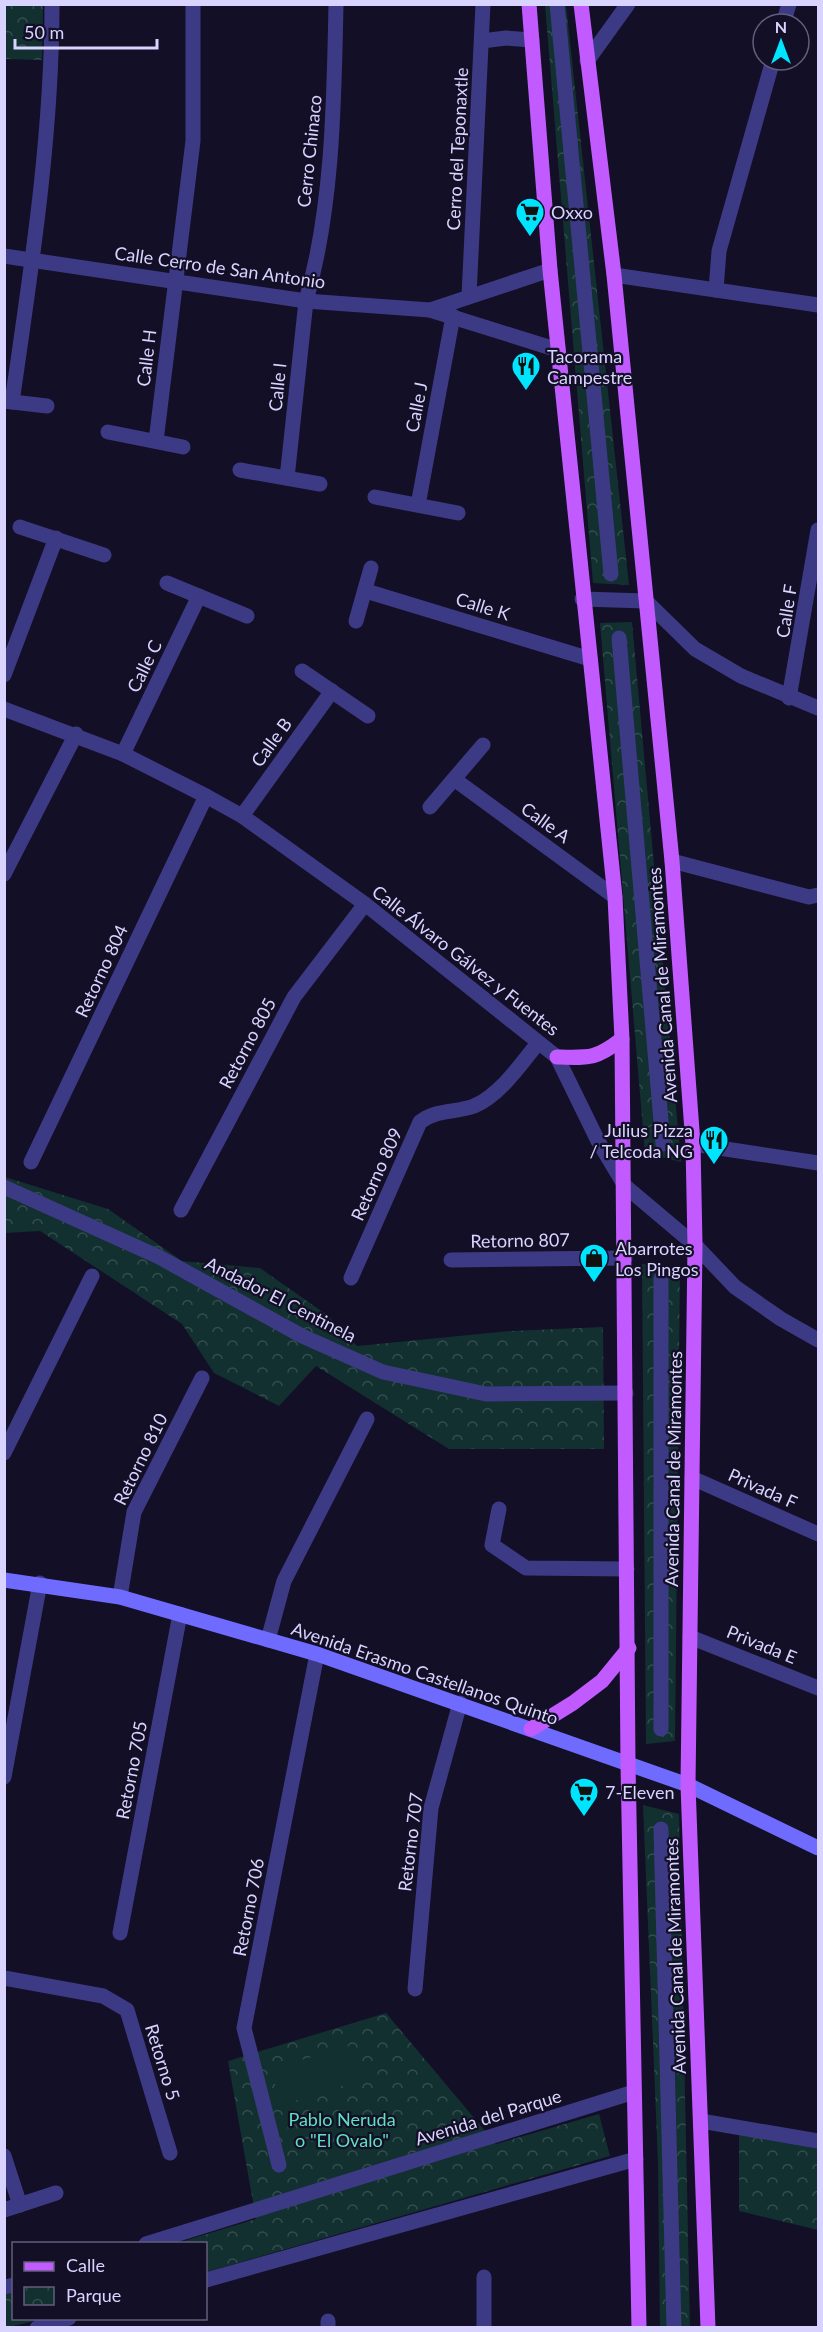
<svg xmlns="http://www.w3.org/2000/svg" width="823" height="2332" viewBox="0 0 823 2332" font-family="Lato,sans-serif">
<defs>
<pattern id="park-crowns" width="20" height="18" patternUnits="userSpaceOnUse" patternTransform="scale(1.5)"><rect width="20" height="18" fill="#12302f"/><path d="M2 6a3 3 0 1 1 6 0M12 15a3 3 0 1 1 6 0" fill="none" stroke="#344d4e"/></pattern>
</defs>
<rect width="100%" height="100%" fill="#130f26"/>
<g fill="url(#park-crowns)">
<path d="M 5,4 L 43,5 L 42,60 L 5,59 Z"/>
<path d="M 545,5 L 566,5 L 629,585 L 593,583 Z"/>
<path d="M 632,622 L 681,1162 L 645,1153 L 600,623 Z"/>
<path d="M 5,1177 L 108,1209 L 182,1261 L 260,1268 L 327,1315 L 357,1346 L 511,1331 L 603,1327 L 604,1449 L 449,1449 L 316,1366 L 279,1406 L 214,1373 L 182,1324 L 40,1231 L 5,1233 Z"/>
<path d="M 642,1264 L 680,1267 L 675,1741 L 646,1744 Z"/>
<path d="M 643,1805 L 679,1814 L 690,2327 L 660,2327 L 658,2162 Z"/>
<path d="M 386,2013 L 496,2144 L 599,2114 L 610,2156 L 206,2272 L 206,2244 L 174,2244 L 256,2219 L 228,2061 Z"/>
<path d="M 739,2128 L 818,2146 L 818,2230 L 739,2211 Z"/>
<path d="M 13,2291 L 14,2318 L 43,2319 L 5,2328 L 5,2294 Z"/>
</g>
<path fill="#12302f" d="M 349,2046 L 360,2080 L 281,2105 L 271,2069 Z"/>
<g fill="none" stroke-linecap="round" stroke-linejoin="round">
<g stroke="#3d3a85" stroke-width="15">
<path d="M 557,4 L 611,574"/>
<path d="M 783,24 L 789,4"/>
<path d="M 482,41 L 506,38 L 532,40"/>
<path d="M 587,61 L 628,4"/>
<path d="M 4,256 L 306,301 L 430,310 L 558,350"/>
<path d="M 614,275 L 818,305"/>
<path d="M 716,290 L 719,251 L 773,60"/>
<path d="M 469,296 L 483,4"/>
<path d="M 430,310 L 550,270"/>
<path d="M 4,401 L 47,406"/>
<path d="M 12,402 C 31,270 52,137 52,4"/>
<path d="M 108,432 L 183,447"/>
<path d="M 156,441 L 193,141 L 193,4"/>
<path d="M 240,470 L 320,484"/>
<path d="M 287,478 L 306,301 C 333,206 334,102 336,4"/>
<path d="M 375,497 L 458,513"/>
<path d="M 418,505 L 453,316"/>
<path d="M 20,527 L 104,555"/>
<path d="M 167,583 L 247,616"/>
<path d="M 366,591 L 590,659"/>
<path d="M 582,599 L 646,601 L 695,649 L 741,676 L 818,708"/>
<path d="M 356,621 L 371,568"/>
<path d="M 619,638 L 663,1144"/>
<path d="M 302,671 L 368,716"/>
<path d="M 4,675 L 56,538"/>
<path d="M 789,698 L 818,530"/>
<path d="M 4,709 L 123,754 L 206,796 L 242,816 L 365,904 L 557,1057 L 598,1141 L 625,1186 L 695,1245 L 735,1287 L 781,1319 L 818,1340"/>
<path d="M 123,754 L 199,596"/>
<path d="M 454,779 L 615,897"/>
<path d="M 430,807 L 483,745"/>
<path d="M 242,816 L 332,691"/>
<path d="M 672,861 L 809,897 L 818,895"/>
<path d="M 4,874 L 76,734"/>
<path d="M 693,1144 L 818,1163"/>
<path d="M 31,1162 L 206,796"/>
<path d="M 4,1187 L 159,1257 L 302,1336 L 383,1372 L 486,1394 L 626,1393"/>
<path d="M 181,1210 L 294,997 L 365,904"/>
<path d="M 451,1260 L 625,1258"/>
<path d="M 351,1278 L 420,1122 C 437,1109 455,1113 474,1106 C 500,1095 521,1064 538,1043"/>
<path d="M 661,1279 L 661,1729"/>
<path d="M 4,1453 L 92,1276"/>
<path d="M 692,1478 L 818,1534"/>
<path d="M 499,1509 L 492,1545 L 526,1568 L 627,1569"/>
<path d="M 120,1597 L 134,1512 L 202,1378"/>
<path d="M 690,1637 L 818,1688"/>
<path d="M 268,1640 L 284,1581 L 367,1419"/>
<path d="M 4,1777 L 40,1583"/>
<path d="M 661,1829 L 674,2328"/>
<path d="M 120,1933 L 180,1614"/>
<path d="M 4,1978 L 103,1996 L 127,2010 L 170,2153"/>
<path d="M 415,1989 L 431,1808 L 460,1703"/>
<path d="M 701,2121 L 818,2141"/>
<path d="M 4,2156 L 20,2205"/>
<path d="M 279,2165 L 244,2028 L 317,1654"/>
<path d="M 4,2210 L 56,2193"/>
<path d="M 146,2244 L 634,2092"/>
<path d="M 484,2277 L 484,2328"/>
<path d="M 206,2280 L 636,2159"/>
<path d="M 4,2287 L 14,2285"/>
<path d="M 328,2321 L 328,2328"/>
<path d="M 37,2328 L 69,2318"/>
</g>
<path stroke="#6f6bff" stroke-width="15" d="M 4,1580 L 120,1597 L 317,1654 L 688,1785 L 818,1848"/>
<g stroke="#c25bff" stroke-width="15">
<path d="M 529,4 L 550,270 L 615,897 L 622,1039 L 628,1764 L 639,2328"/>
<path d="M 581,4 L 614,275 L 672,861 L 693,1144 L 695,1245 L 688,1785 L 708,2328"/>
<path d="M 557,1057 C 590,1058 596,1059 622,1039"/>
<path d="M 531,1729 L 573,1703 L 602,1681 L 629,1648"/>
</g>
</g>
<defs>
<g id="supermarket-pin" transform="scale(1.5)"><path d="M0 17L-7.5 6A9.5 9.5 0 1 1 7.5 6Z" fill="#00e5ff" stroke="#130f26"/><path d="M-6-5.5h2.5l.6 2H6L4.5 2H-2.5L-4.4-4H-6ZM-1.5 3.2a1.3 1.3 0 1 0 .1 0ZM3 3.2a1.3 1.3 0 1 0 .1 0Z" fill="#111"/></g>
<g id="restaurant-pin" transform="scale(1.5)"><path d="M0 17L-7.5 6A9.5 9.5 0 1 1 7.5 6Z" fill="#00e5ff" stroke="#130f26"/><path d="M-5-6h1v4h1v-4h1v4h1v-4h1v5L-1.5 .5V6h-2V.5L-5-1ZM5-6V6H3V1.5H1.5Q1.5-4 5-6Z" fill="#111"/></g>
<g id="shop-pin" transform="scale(1.5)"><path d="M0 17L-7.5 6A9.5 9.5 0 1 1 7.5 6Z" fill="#00e5ff" stroke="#130f26"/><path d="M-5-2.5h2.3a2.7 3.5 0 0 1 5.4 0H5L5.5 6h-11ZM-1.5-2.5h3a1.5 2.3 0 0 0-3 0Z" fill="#111"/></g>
</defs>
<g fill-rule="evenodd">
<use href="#supermarket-pin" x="530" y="212"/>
<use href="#restaurant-pin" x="526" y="366"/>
<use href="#restaurant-pin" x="714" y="1140"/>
<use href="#shop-pin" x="594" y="1258"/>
<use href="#supermarket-pin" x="584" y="1792"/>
</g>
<g text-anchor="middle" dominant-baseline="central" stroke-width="4.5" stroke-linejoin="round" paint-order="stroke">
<g font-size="18" fill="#d9d4ff" stroke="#130f26">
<text transform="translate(457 149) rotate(-87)">Cerro del Teponaxtle</text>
<text transform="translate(309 151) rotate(-84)">Cerro Chinaco</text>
<text transform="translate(220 267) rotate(8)">Calle Cerro de San Antonio</text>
<text transform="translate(146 358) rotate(-83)">Calle H</text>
<text transform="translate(277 387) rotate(-84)">Calle I</text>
<text transform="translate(416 407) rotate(-79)">Calle J</text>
<text transform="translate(483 606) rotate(17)">Calle K</text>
<text transform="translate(786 611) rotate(-81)">Calle F</text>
<text transform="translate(144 666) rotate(-64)">Calle C</text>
<text transform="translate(271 742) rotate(-54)">Calle B</text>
<text transform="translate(546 822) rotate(36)">Calle A</text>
<text transform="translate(466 960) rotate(38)">Calle Álvaro Gálvez y Fuentes</text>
<text transform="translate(101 971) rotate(-65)">Retorno 804</text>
<text transform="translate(662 985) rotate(-94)">Avenida Canal de Miramontes</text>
<text transform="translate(247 1043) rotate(-62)">Retorno 805</text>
<text transform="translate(376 1174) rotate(-66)">Retorno 809</text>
<text transform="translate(520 1240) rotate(-1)">Retorno 807</text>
<text transform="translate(281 1299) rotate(27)">Andador El Centinela</text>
<text transform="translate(140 1459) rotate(-64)">Retorno 810</text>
<text transform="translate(673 1469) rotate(-89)">Avenida Canal de Miramontes</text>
<text transform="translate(763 1488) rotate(24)">Privada F</text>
<text transform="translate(762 1644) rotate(22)">Privada E</text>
<text transform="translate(425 1673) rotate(19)">Avenida Erasmo Castellanos Quinto</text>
<text transform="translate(131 1770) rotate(-79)">Retorno 705</text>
<text transform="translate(410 1842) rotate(-83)">Retorno 707</text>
<text transform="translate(248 1907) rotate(-79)">Retorno 706</text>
<text transform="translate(675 1956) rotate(-92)">Avenida Canal de Miramontes</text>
<text transform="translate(163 2062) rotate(73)">Retorno 5</text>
<text transform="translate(488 2117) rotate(-17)">Avenida del Parque</text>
</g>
<g font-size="18" fill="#d9d4ff" stroke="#130f26" text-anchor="start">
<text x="551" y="212">Oxxo</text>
<text x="547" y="356">Tacorama<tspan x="547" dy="21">Campestre</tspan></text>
<text x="693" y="1130" text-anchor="end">Julius Pizza<tspan x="693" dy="21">/ Telcoda NG</tspan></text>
<text x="615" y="1248">Abarrotes<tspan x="615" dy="21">Los Pingos</tspan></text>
<text x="605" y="1792">7-Eleven</text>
</g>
<g font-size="18" fill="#5fe0c0" stroke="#130f26">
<text x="342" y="2119">Pablo Neruda<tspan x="342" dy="21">o "El Ovalo"</tspan></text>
</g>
</g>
<rect width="823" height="2332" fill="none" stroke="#d9d4ff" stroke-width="12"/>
<rect x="12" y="2242" width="195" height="78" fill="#130f26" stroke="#625e7d" stroke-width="1.5"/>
<rect x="24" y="2262" width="30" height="9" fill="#c25bff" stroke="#625e7d" stroke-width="1.5"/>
<text x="66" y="2272" font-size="18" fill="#d9d4ff">Calle</text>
<rect x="24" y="2287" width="30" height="18" fill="url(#park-crowns)" stroke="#625e7d" stroke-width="1.5"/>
<text x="66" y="2302" font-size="18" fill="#d9d4ff">Parque</text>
<g transform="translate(781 42)"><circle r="28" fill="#130f26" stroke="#625e7d" stroke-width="1.5"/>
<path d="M0-4.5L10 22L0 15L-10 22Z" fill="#00e5ff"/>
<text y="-9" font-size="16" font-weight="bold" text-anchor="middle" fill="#d9d4ff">N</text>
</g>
<path d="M15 39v9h142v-9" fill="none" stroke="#d9d4ff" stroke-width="3"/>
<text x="24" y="39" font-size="18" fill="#d9d4ff" stroke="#130f26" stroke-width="4.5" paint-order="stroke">50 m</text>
</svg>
